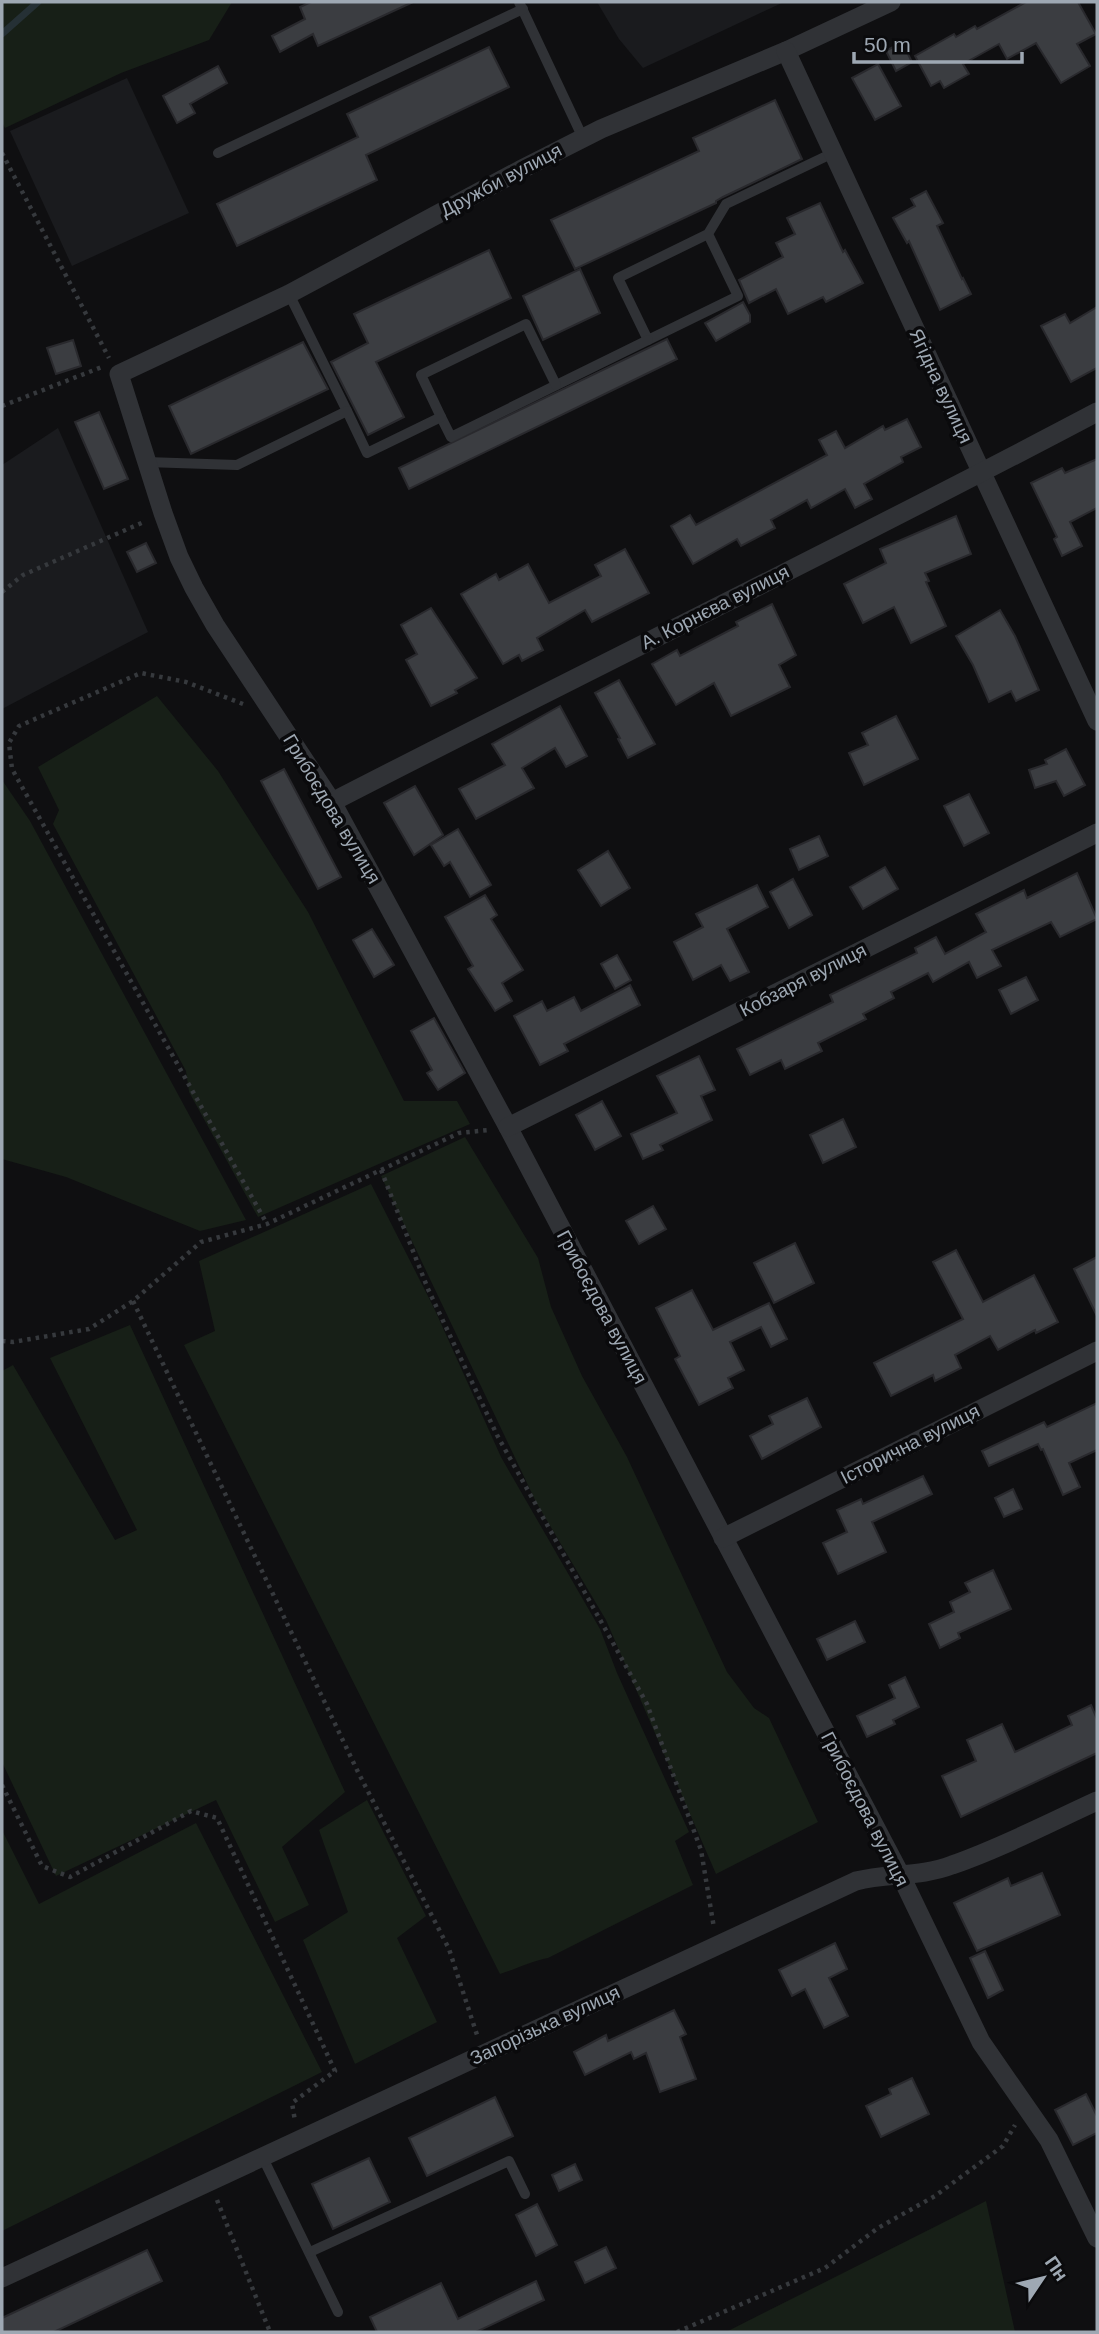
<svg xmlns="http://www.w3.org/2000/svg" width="1099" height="2334" viewBox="0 0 1099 2334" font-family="Helvetica,sans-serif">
<rect width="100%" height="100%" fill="#0f0f11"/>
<g fill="#1a1b1e">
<path d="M 597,2 L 784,2 L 643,68 L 619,39 Z"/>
<path d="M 127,78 L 189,213 L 72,266 L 10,131 Z"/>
<path d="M 58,428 L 148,632 L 2,709 L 2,465 Z"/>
</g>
<g fill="#171f17">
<path d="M 2,2 L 232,2 L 209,40 L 121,73 L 5,128 L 2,122 Z"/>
<path d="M 157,696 L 218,771 L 308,912 L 404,1101 L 457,1101 L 470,1124 L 258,1217 L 189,1092 L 186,1071 L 53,824 L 59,810 L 38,767 Z"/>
<path d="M 2,780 L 30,821 L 246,1220 L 200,1231 L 66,1177 L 2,1159 Z"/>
<path d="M 465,1137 L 538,1258 L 551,1307 L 582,1376 L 627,1457 L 727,1672 L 754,1708 L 769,1718 L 818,1822 L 716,1874 L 606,1620 L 536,1502 L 381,1176 Z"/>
<path d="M 371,1184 L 434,1308 L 501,1457 L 600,1629 L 617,1673 L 689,1832 L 675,1841 L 693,1885 L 548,1958 C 532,1961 516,1969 500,1974 L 184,1345 L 215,1331 L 199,1261 Z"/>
<path d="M 130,1325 L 345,1792 L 282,1847 L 309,1905 L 275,1922 L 216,1800 L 56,1876 L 2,1762 L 2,1371 L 13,1365 L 115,1540 L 137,1530 L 50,1358 Z"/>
<path d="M 367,1800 L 426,1916 L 397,1938 L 437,2022 L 355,2064 L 303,1940 L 348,1912 L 319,1830 Z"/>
<path d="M 196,1823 L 322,2072 L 2,2231 L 2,1830 L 39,1904 Z"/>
<path d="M 986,2201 L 1015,2332 L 726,2332 Z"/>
</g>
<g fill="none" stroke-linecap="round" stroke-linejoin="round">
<path stroke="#253035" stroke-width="7" d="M 2,34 L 38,2"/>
</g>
<g fill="#3b3d41" stroke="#29292d" stroke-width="2">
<path d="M 311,2 L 413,2 L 318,46 L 313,34 L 280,52 L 272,36 L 305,19 L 300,7 Z"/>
<path d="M 1026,2 L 1078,2 L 1096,34 L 1077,44 L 1090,66 L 1061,83 L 1036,43 L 1007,59 L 999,44 L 963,64 L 969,74 L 944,88 L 940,81 L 931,86 L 915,56 L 954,34 L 956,37 L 975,26 L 977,29 Z"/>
<path d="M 902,42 L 912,62 L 896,71 L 886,51 Z"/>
<path d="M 489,47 L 509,87 L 366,155 L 377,180 L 237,246 L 217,204 L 358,137 L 347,114 Z"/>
<path d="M 878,64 L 901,106 L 875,120 L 852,78 Z"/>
<path d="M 218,66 L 227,83 L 190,104 L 195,113 L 177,123 L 163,96 Z"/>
<path d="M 775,100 L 802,159 L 723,197 L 716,201 L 716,203 L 575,269 L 551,220 L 699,151 L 693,138 Z"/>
<path d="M 926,191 L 943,223 L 937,226 L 962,279 L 963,278 L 971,294 L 940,310 L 909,241 L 907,243 L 893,218 L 915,206 L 911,199 Z"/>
<path d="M 820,203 L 843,252 L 845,250 L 863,283 L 826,302 L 823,297 L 788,314 L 776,289 L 749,303 L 739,280 L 783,257 L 776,243 L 795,234 L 787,218 Z"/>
<path d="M 489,250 L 511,298 L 376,362 L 404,417 L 368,435 L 331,362 L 368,343 L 354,314 Z"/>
<path d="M 580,269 L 600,313 L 543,340 L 523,296 Z"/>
<path d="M 743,302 L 750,315 L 750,322 L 716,341 L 705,323 Z"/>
<path d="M 1097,307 L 1097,368 L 1071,382 L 1041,326 L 1065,314 L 1070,323 Z"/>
<path d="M 667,339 L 677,359 L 409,489 L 399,468 Z"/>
<path d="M 73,340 L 81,366 L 56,374 L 47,348 Z"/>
<path d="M 303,342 L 328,389 L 191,454 L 169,406 Z"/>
<path d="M 99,412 L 128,479 L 104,489 L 75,422 Z"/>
<path d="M 907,419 L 921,447 L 901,457 L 903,462 L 864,484 L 872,499 L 855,508 L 845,489 L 811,508 L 807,500 L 771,520 L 775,528 L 741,546 L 737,539 L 693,564 L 671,526 L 690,515 L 696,525 L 827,455 L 819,440 L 836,431 L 845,448 L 883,426 L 885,430 Z"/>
<path d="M 1097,459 L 1097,508 L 1070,522 L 1082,546 L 1062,556 L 1054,539 L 1057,537 L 1031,483 L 1062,468 L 1065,473 Z"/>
<path d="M 956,516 L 971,554 L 925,573 L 929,581 L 926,582 L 946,626 L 911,643 L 894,607 L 863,623 L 844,584 L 886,563 L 880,549 Z"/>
<path d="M 146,543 L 156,563 L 137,572 L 127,552 Z"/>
<path d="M 625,549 L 649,593 L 592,622 L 585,610 L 537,638 L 543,650 L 522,661 L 519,655 L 503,664 L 461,594 L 496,574 L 499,580 L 528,564 L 549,603 L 601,576 L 595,565 Z"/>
<path d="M 772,604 L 796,655 L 779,665 L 790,687 L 731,716 L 714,683 L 676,705 L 652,664 L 677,650 L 680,656 L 738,626 L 736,622 Z"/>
<path d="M 431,608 L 477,678 L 455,690 L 457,693 L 431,706 L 406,660 L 417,654 L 401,625 Z"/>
<path d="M 1000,610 L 1015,636 L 1039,690 L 1016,701 L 1011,691 L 989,702 L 973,665 L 956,636 Z"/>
<path d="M 619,680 L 655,744 L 628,758 L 618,739 L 620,738 L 595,693 Z"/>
<path d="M 560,706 L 587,756 L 566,767 L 555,748 L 522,768 L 534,788 L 476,819 L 459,789 L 505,765 L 492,744 Z"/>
<path d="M 896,716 L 918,759 L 864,785 L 849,753 L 868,745 L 862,733 Z"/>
<path d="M 1066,749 L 1085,785 L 1064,796 L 1056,781 L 1035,788 L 1029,770 L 1047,764 L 1045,760 Z"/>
<path d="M 284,769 L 341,877 L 318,889 L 261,781 Z"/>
<path d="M 415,786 L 443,835 L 414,855 L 384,803 Z"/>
<path d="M 969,794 L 989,833 L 964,846 L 944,806 Z"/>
<path d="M 458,829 L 491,885 L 470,897 L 450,862 L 444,866 L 431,845 Z"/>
<path d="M 819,836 L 828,856 L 799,870 L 790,849 Z"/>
<path d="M 608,851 L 630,888 L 601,906 L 578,870 Z"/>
<path d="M 885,867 L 898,889 L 863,909 L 850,887 Z"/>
<path d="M 1077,873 L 1097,919 L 1060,937 L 1051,922 L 992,950 L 1001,966 L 977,978 L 969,962 L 933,982 L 928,973 L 891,992 L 894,998 L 863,1014 L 866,1019 L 818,1043 L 822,1051 L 785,1069 L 781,1060 L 750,1075 L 737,1049 L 833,1002 L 830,995 L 917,953 L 915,948 L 936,937 L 945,954 L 986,932 L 976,914 L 1024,890 L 1027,898 Z"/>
<path d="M 793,879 L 812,915 L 789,928 L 770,892 Z"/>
<path d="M 757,885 L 768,907 L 727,929 L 749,972 L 730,981 L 721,965 L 693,980 L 674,942 L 703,927 L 696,914 Z"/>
<path d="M 485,895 L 497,915 L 491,919 L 523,970 L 502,983 L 512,1001 L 495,1011 L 468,969 L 473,966 L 445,917 Z"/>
<path d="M 372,929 L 394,965 L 374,977 L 353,940 Z"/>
<path d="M 617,955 L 631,980 L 615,989 L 601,964 Z"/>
<path d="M 1026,977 L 1038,1000 L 1011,1014 L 999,990 Z"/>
<path d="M 630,985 L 640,1005 L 564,1044 L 568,1051 L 540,1065 L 514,1016 L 542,1001 L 547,1011 L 574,997 L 581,1011 Z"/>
<path d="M 434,1018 L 465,1073 L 438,1090 L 427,1073 L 432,1070 L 411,1031 Z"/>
<path d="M 699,1056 L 715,1090 L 701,1096 L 712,1120 L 660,1145 L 663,1150 L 643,1159 L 631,1134 L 677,1113 L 657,1076 Z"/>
<path d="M 602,1101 L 621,1136 L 595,1150 L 576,1115 Z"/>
<path d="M 843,1119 L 856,1147 L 823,1163 L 810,1135 Z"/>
<path d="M 653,1206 L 666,1229 L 639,1244 L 626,1221 Z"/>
<path d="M 795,1243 L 814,1283 L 774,1303 L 754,1263 Z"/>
<path d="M 956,1250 L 983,1302 L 1034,1275 L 1058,1322 L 1036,1333 L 1035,1330 L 998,1350 L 990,1336 L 955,1355 L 961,1368 L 935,1381 L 933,1375 L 891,1396 L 874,1363 L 963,1319 L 933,1262 Z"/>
<path d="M 1097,1257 L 1097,1316 L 1074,1269 Z"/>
<path d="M 692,1290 L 713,1330 L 769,1303 L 787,1339 L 771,1347 L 761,1327 L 730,1342 L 744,1370 L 728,1378 L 733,1388 L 699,1405 L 675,1359 L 680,1356 L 656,1308 Z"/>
<path d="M 807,1398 L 821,1427 L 762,1459 L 750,1436 L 773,1424 L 769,1416 Z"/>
<path d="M 1097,1403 L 1097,1450 L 1069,1463 L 1080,1487 L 1063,1495 L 1043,1449 L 1041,1450 L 1038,1444 L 989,1466 L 982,1451 L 1044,1422 L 1047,1427 Z"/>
<path d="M 923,1476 L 932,1494 L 872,1522 L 886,1552 L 838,1574 L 823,1543 L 847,1532 L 837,1510 L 861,1499 L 863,1504 Z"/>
<path d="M 1013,1489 L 1022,1509 L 1004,1517 L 995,1498 Z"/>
<path d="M 993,1570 L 1011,1609 L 958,1633 L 960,1638 L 940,1648 L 929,1624 L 954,1612 L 950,1602 L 970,1592 L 965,1583 Z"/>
<path d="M 855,1621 L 865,1642 L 827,1660 L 817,1639 Z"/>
<path d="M 905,1677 L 919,1707 L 893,1720 L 895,1724 L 867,1737 L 857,1716 L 895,1698 L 889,1685 Z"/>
<path d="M 1091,1705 L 1097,1719 L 1097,1753 L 961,1817 L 942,1776 L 976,1761 L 967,1740 L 1002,1724 L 1015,1752 L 1072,1725 L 1068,1716 Z"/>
<path d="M 1042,1873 L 1060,1915 L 977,1951 L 954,1903 L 1008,1878 L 1011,1886 Z"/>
<path d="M 835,1943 L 847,1969 L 829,1978 L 848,2016 L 824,2028 L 805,1989 L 792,1996 L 779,1970 Z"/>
<path d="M 985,1951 L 1003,1990 L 988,1998 L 970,1958 Z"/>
<path d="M 674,2010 L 686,2034 L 680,2037 L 696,2079 L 660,2092 L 646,2053 L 634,2059 L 631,2052 L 585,2075 L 574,2052 L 606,2035 L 608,2041 Z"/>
<path d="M 912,2078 L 929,2114 L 881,2137 L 866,2106 L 891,2094 L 889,2089 Z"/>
<path d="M 1086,2094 L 1097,2116 L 1097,2133 L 1073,2145 L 1055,2110 Z"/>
<path d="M 495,2097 L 513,2136 L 427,2176 L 409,2138 Z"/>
<path d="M 369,2158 L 390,2202 L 333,2229 L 312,2184 Z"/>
<path d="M 575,2164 L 582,2180 L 559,2191 L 552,2175 Z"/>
<path d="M 537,2204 L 557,2245 L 536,2256 L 516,2215 Z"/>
<path d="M 606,2247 L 616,2268 L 585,2283 L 575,2262 Z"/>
<path d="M 147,2250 L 162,2281 L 54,2332 L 2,2332 L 2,2318 Z"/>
<path d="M 536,2281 L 544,2300 L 476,2332 L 377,2332 L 370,2317 L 441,2283 L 458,2319 Z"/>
</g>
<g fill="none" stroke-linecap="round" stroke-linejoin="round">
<g stroke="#36393d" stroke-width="4.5" stroke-dasharray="3.5 5" stroke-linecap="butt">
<path d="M 2,153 L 109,358"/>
<path d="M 2,406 L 102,367"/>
<path d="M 2,592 L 23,575 L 146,521"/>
<path d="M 243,704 L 186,682 L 141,673 L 19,726 L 9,743 L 12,769 L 267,1224"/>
<path d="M 381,1170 L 428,1289 L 497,1435 L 647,1704 L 701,1850 L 714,1928"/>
<path d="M 133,1301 L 358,1772 L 449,1949 L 478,2038"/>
<path d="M 2,1341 L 13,1342 L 89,1329 L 133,1301 L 201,1242 L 267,1224 L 459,1133 L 489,1130"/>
<path d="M 2,1785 L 42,1866 L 70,1877 L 191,1811 L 217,1818 L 335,2071 L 292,2103 L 295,2121"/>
<path d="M 217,2200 L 270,2332"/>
<path d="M 677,2332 L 825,2268 L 878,2228 L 935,2196 L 1003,2146 L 1015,2125"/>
</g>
<g stroke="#303236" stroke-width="10">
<path d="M 519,2 L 583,138"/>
<path d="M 218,153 L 523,9"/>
<path d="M 708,234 L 738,296 L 648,340 L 618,278 L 708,234 L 726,204 L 833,153"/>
<path d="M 289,294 L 347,411"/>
<path d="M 441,417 L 451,437 L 648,340"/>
<path d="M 146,462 L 237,465 L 347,411 L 367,453 L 441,417 L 421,375 L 526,324 L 556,385"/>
<path d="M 262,2156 L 338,2312"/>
<path d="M 310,2252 L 509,2161 L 525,2194"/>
</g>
<g stroke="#303236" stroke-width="19">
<path d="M 891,2 L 786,51 L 601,129 L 520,170 L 289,294 L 119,374 L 163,513 L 179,557 L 194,588 L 215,625 L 332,802 L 508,1127 L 901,1876 L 981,2042 L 1049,2140 L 1097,2238"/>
<path d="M 786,51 L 1097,721"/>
<path d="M 332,802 C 586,671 844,546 1097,412"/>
<path d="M 508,1127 L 1097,833"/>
<path d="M 723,1538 L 1097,1351"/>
<path d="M 2,2278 L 856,1881 C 887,1873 921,1877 952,1865 C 1001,1848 1049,1823 1097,1801"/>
</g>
</g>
<g text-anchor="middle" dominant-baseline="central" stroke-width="7" stroke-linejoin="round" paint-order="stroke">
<g font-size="19" fill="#9ea8b3" stroke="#0a0a0c">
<text transform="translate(501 180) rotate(-28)">Дружби вулиця</text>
<text transform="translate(941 386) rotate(65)">Ягідна вулиця</text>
<text transform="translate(715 607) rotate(-27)">А. Корнєва вулиця</text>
<text transform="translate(332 809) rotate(59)">Грибоєдова вулиця</text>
<text transform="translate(803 980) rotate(-27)">Кобзаря вулиця</text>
<text transform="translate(602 1307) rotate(62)">Грибоєдова вулиця</text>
<text transform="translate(910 1444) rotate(-27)">Історична вулиця</text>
<text transform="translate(865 1809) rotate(63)">Грибоєдова вулиця</text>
<text transform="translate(545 2025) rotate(-25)">Запорізька вулиця</text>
</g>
</g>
<rect width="1099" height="2334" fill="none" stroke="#9ea8b3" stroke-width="7"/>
<g transform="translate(1043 2278) rotate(55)" stroke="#0a0a0c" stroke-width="5" paint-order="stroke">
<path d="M0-5L12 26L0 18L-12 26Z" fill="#9ea8b3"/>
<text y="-10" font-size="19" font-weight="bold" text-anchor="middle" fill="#9ea8b3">Пн</text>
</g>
<path d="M854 52v10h168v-10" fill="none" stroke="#9ea8b3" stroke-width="3.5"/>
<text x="864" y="52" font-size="21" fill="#9ea8b3" stroke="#0a0a0c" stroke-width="5" paint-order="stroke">50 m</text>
</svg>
